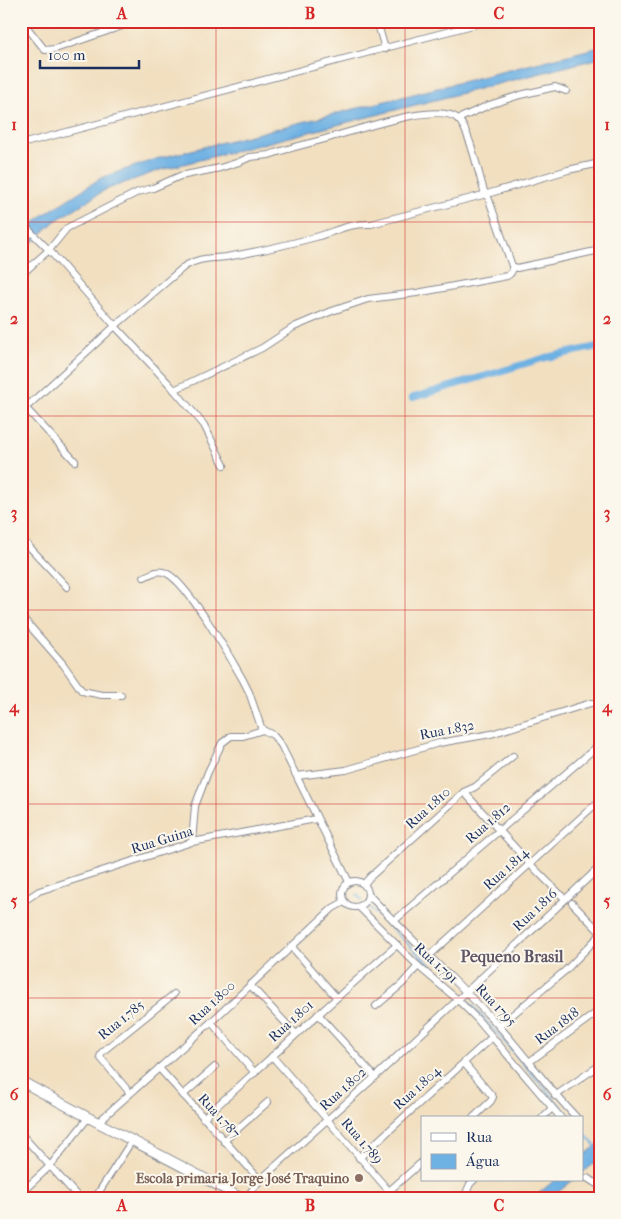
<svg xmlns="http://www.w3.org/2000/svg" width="621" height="1219" viewBox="0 0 621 1219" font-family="'IM FELL French Canon',serif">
<rect width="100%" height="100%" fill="#fbf7ec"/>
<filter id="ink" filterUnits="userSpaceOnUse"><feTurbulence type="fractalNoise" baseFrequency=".02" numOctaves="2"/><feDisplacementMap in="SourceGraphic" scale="10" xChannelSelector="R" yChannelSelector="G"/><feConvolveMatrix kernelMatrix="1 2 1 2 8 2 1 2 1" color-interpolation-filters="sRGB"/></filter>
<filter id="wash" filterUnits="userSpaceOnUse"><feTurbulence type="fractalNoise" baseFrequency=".0096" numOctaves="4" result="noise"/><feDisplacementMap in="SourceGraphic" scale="20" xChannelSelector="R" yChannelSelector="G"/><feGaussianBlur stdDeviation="1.12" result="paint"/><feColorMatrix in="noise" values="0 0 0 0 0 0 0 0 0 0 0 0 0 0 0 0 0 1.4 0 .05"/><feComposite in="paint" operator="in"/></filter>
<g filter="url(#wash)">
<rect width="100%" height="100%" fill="#f1dfc0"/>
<g fill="#6eb1e3" stroke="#4470a0">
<path d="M 600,47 L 600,58 L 160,170 L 105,190 L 55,221 L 21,253 L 21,236 L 42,216 L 101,178 L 156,159 Z"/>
<path d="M 600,1143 L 600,1159 L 582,1173 L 582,1157 Z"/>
<path d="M 555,1180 L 573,1180 L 551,1198 L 533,1198 Z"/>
</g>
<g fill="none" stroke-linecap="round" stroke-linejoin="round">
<g stroke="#6eb1e3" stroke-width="2">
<path d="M 596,707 L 600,709"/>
<path d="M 357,895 L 362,900"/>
<path d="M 369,907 L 472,1005 L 571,1118"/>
<path d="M 582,1131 L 600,1151"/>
</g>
<path stroke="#6eb1e3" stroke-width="7" d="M 412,398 L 544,358 L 600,346"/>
</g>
</g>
<g filter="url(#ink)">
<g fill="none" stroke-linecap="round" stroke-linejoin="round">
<g stroke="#86878f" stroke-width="8">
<g id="street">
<path d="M 22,21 L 45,50 L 55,49 L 134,22"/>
<path d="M 377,21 L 385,49"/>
<path d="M 458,119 L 489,105 L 520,95 L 555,87 L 566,91"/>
<path d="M 21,144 L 488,21"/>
<path d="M 487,194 L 512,266 L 517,268 L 600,250"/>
<path d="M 21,222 L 49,250 L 115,326 L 171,386 L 204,425 L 224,465"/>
<path d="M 21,275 L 49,250 L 67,228 L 138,192 L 153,188 L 180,176 L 220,168 L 239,162 L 250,157 L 269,155 C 291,147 313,143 335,136 C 358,130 440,101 458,119 C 470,130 479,177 485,194"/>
<path d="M 174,390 L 262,348 L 294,327 L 332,311 L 368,299 L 417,293 L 507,276 C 511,274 513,271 512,266"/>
<path d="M 21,403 L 75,461"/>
<path d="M 21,412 L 115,326 L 185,266 C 200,257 210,259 226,257 C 256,252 286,245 316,237 C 337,231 348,223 371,224 L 487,194 L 568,170 L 600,163"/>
<path d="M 21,538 L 67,587"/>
<path d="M 144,577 C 151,574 158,569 166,573 C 186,581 231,658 243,680 L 249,692 L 261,727 L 263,730 L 273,735 L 281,745 L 349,882"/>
<path d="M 21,616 L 63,664 L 82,691 L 102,695 L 121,695"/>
<path d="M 297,776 L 346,770 L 439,743 L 491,734 L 581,706 L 591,703 L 600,703"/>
<path d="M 464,792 L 530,864 L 565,899"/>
<path d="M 192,842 L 195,806 L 208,772 L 222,743 L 231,736 L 243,736 L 263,730"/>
<path d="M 593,873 L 600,881"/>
<circle cx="355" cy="894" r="13"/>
<path d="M 364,884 L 370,877 L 464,792 L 475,787 L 513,756"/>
<path d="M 368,894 C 410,939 456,980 498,1025 C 525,1055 548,1088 577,1118"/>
<path d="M 21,903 L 39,891 L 192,842 L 316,819"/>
<path d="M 572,903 L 600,932"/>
<path d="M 359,907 L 418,966 L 458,1000 L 477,1019 L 561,1118"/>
<path d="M 394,921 L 600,744"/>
<path d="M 291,946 L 336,997"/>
<path d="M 429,956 L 600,800"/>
<path d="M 250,985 L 296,1034"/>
<path d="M 376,1006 L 402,984 L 418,966"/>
<path d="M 318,1014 L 375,1077"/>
<path d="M 211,1022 L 255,1073"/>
<path d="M 499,1026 L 566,970 L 600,935"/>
<path d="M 272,1056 L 395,1198"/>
<path d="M 529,1062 L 600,1010"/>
<path d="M 464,1063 L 493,1097 L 491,1101 L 473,1118"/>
<path d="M 159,1068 L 260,1180"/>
<path d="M 130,1093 L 100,1057 L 102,1052 L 174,994"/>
<path d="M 183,1095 L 215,1067"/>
<path d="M 555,1096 L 600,1065"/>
<path d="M 203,1118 C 269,1061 331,1001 397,945"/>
<path d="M 542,1118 L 552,1108"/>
<path d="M 97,1123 L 211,1022 L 333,908 L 344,902"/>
<path d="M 21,1134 L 79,1198"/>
<path d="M 224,1141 L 268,1102"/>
<path d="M 359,1158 L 492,1037"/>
<path d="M 587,1178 L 600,1186"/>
<path d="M 389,1191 L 422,1162"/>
<path d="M 21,1193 L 50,1166 L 88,1118"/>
<path d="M 95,1198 L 133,1139"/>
<path d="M 246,1198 L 260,1180 L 375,1077 L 600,867"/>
<path d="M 464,1198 L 470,1184 L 474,1180"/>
</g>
</g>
<g stroke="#86878f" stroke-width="11">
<path id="secondary" d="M 21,1081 C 94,1122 168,1158 241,1198"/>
</g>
<use href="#street" stroke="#fff" stroke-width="6"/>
<use href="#secondary" stroke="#fff" stroke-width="9"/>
</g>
</g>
<path fill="none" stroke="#d62828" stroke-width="1" stroke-opacity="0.55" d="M 216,21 L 216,1198M 405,21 L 405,1198M 21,222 L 600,222M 21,416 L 600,416M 21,610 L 600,610M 21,804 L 600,804M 21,998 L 600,998"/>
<circle fill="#8d6e63" stroke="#fbf7ec" stroke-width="2" cx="359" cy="1178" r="5"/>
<g text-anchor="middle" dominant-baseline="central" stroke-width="4" stroke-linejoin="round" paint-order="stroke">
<g font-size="14" fill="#1b2f5e" stroke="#fbf7ec">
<text transform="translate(447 730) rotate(-11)">Rua 1.832</text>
<text transform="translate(428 808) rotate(-42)">Rua 1.810</text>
<text transform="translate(488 823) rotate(-41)">Rua 1.812</text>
<text transform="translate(162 840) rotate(-17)">Rua Guina</text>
<text transform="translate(506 869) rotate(-42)">Rua 1.814</text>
<text transform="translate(535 910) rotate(-43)">Rua 1.816</text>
<text transform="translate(436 963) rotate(42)">Rua 1.791</text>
<text transform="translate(212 1003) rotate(-43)">Rua 1.800</text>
<text transform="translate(496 1005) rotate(47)">Rua 1795</text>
<text transform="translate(121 1020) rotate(-39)">Rua 1.785</text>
<text transform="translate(291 1021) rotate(-42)">Rua 1.801</text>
<text transform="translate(557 1026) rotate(-37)">Rua 1818</text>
<text transform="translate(417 1088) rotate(-42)">Rua 1.804</text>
<text transform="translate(343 1089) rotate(-42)">Rua 1.802</text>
<text transform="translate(219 1116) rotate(48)">Rua 1.787</text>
<text transform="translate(362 1141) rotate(49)">Rua 1.789</text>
</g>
<g font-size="14" font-weight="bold" fill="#785e54" stroke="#fbf7ec" text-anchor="end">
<text x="349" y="1178">Escola primaria Jorge José Traquino</text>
</g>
<g font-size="16" font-weight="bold" fill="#5f5665" stroke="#fbf7ec">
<text x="512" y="956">Pequeno Brasil</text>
</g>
</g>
<rect width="621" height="1219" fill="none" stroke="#fbf7ec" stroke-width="55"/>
<rect x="421" y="1116" width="162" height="65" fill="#fbf7ec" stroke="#a1a7b3"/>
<rect x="431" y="1133" width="25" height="8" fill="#ffffff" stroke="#a1a7b3"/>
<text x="466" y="1142" font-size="15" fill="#1b2f5e">Rua</text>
<rect x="431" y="1154" width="25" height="15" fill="#6eb1e3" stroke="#a1a7b3"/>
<text x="466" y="1166" font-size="15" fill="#1b2f5e">Água</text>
<path d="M40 60v8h99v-8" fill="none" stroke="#1b2f5e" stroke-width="2.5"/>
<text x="48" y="60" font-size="15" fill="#1b2f5e" stroke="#fbf7ec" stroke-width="4" paint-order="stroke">100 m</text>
<rect x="28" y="28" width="566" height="1164" fill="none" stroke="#d62828" stroke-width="2"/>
<g font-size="16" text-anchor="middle" font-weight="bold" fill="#d62828">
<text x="122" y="19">A</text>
<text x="310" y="19">B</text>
<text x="499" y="19">C</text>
<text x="14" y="130">1</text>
<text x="607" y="130">1</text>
<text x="14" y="324">2</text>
<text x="607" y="324">2</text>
<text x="14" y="518">3</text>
<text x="607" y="518">3</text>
<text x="14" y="712">4</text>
<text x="607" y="712">4</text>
<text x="14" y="906">5</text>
<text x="607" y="906">5</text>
<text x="14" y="1100">6</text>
<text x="607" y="1100">6</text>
<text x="122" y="1211">A</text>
<text x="310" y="1211">B</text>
<text x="499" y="1211">C</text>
</g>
</svg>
